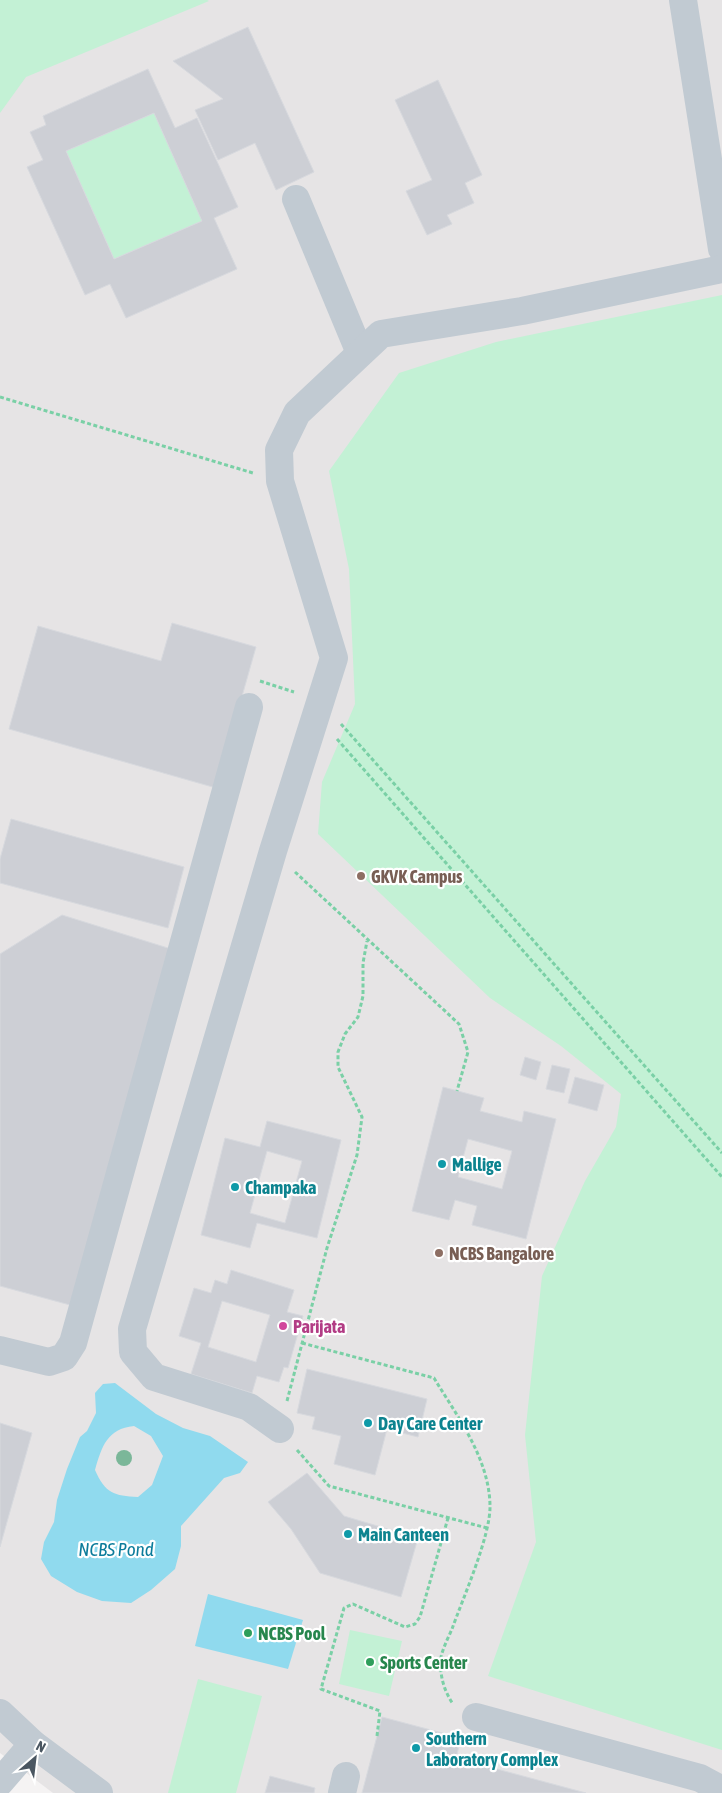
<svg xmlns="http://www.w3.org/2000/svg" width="722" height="1793" viewBox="0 0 722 1793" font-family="'Asap Condensed',sans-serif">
<rect width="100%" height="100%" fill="#f5f3f3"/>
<path fill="#e6e4e5" d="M 0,0 L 722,0 L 722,1793 L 53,1793 L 0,1753 Z"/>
<g fill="#c3f1d5">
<path d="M 0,0 L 207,0 L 209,1 L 26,77 L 0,113 Z"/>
<path d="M 154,113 L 202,221 L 114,259 L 66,151 Z"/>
<path d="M 722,295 L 722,1750 L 488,1676 L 536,1542 L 525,1435 L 542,1276 L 585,1181 L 616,1127 L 621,1094 L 561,1046 L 490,998 L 318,834 L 322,782 L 355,704 L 349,569 L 329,471 L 399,373 L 496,342 Z"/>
<path d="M 350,1630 L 402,1641 L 389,1696 L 339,1684 Z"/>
<path d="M 198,1679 L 262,1696 L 236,1793 L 168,1793 Z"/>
</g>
<g fill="#90daee" fill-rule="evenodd">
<path d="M 115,1383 L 156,1414 L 183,1428 L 210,1436 L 248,1462 L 240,1473 L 224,1478 L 181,1526 L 181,1546 L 175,1569 L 151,1590 L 131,1603 L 102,1601 L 77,1592 L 51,1576 L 41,1559 L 44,1542 L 54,1522 L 57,1500 L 67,1469 L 80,1437 L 87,1431 L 96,1413 L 95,1393 L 103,1384 ZM 134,1426 L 151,1436 L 163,1456 L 152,1485 L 138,1497 C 114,1496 105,1493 95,1470 C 102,1446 107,1429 134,1426 Z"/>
<path d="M 208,1594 L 303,1620 L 288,1669 L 195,1646 Z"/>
</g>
<g fill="#cdcfd5" stroke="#d7d9de" fill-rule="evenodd">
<path d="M 248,27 L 314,172 L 276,190 L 255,143 L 218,160 L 195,110 L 223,99 L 173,61 Z"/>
<path d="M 148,69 L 175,128 L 197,118 L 238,207 L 214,218 L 237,269 L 126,318 L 110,284 L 85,295 L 27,167 L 43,160 L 30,132 L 46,125 L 43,116 ZM 154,113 L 202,221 L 114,259 L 66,151 Z"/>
<path d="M 438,80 L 482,175 L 465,183 L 474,203 L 447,215 L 452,224 L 427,235 L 406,191 L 432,180 L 395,100 Z"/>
<path d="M 172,623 L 256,647 L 216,788 L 9,729 L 38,626 L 161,661 Z"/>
<path d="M 11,819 L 184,867 L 168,928 L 0,883 L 0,859 Z"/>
<path d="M 62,915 L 171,949 L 70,1305 L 0,1286 L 0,954 Z"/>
<path d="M 525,1057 L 541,1062 L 536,1080 L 520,1075 Z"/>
<path d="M 552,1065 L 570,1069 L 564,1093 L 546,1089 Z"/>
<path d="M 575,1077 L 604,1085 L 597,1111 L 568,1103 Z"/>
<path d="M 443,1087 L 484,1098 L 480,1111 L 522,1122 L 524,1111 L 556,1119 L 526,1239 L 472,1225 L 477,1206 L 455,1200 L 449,1220 L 412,1211 ZM 468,1139 L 512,1151 L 502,1189 L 458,1177 Z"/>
<path d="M 267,1121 L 341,1140 L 317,1238 L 257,1223 L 250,1248 L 201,1235 L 225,1138 L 260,1147 ZM 267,1151 L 302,1161 L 285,1223 L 250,1213 Z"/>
<path d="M 231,1270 L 294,1290 L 287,1312 L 303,1316 L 288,1368 L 284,1367 L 279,1382 L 257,1376 L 252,1393 L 191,1374 L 201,1343 L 179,1336 L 194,1288 L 211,1293 L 215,1280 L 227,1284 ZM 222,1301 L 270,1315 L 256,1362 L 208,1347 Z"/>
<path d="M 307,1369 L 427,1399 L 418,1437 L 387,1429 L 375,1475 L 334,1464 L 341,1436 L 312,1429 L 315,1417 L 297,1413 Z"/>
<path d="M 0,1423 L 32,1433 L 0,1547 Z"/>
<path d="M 307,1473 L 344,1516 L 418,1538 L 401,1597 L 320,1573 L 291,1529 L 268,1502 Z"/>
<path d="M 382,1717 L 461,1738 L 456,1758 L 586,1793 L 362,1793 Z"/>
<path d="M 270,1776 L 315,1788 L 314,1793 L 265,1793 Z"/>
</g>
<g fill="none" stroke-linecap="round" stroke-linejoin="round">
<g stroke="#7ad0a6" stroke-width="3" stroke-dasharray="4 2.5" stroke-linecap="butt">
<path d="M 0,397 L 253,473"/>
<path d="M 260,681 L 294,692"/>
<path d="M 341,724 L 722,1153"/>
<path d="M 337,739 L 722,1177"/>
<path d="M 295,872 L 459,1024 L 468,1052 L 457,1091"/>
<path d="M 302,1343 L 434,1378 C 457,1416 489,1458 490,1505 C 491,1535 463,1598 452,1629 C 448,1638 443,1648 441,1657 C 439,1674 444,1691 453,1704"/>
<path d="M 287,1401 L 327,1248 L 357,1155 L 362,1117 L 338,1067 L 338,1052 L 345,1034 L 358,1017 L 363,996 L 363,963 L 367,941"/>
<path d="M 297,1450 L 329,1486 L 487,1528"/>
<path d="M 377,1736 L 380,1711 L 321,1689 L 344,1608 L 353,1604 L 405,1627 L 415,1624 L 420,1617 L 448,1518"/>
</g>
<g stroke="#c1cad2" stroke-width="28">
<path d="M 683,0 L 722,249"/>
<path d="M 296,199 L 360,353"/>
<path d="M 0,1350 L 49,1362 L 64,1357 L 73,1343 L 249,707"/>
<path d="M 280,1429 L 249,1407 L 154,1377 L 133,1352 L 132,1329 L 273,851 L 334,658 L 280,481 L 279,450 L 297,413 L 381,334 L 522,311 L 722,269"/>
<path d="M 0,1713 L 33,1744 L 99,1793"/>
<path d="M 476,1717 L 700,1778 L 722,1790"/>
<path d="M 0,1782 L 33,1744"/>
<path d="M 342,1793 L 346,1776"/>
</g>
</g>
<circle fill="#7bb799" cx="124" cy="1458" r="8"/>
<g fill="#8d6e63" stroke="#fff" stroke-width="2">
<circle cx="361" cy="876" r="5"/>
<circle cx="439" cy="1253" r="5"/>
</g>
<g fill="#0f9aa8" stroke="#fff" stroke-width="2">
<circle cx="442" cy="1164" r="5"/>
<circle cx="235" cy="1187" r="5"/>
<circle cx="368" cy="1423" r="5"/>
<circle cx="348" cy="1534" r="5"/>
<circle cx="416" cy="1748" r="5"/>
</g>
<circle fill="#d1479c" stroke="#fff" stroke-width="2" cx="283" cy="1326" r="5"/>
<g fill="#2e9e5b" stroke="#fff" stroke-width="2">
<circle cx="248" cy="1633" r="5"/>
<circle cx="370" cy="1662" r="5"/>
</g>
<g text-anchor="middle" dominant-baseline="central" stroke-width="4.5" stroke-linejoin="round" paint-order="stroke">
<g font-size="18" font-weight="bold" fill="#785e54" stroke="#fff" text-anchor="start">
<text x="371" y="876">GKVK Campus</text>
<text x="449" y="1253">NCBS Bangalore</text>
</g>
<g font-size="18" font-weight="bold" fill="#0d838f" stroke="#fff" text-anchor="start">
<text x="452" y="1164">Mallige</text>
<text x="245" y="1187">Champaka</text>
<text x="378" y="1423">Day Care Center</text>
<text x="358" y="1534">Main Canteen</text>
<text x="426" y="1738">Southern<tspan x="426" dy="21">Laboratory Complex</tspan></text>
</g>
<g font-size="18" font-weight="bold" fill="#b23c85" stroke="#fff" text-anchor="start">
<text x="293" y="1326">Parijata</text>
</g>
<g font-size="18" font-weight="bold" fill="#27864d" stroke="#fff" text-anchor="start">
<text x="258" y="1633">NCBS Pool</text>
<text x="380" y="1662">Sports Center</text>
</g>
<g font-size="19" font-style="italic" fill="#0c7c9b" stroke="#fff">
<text x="116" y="1549">NCBS Pond</text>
</g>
</g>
<g transform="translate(35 1758) rotate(28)" stroke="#ffffff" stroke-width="4" paint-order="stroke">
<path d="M0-4L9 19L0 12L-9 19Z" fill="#4a5661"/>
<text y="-8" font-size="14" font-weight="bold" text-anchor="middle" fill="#4a5661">N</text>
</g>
</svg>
